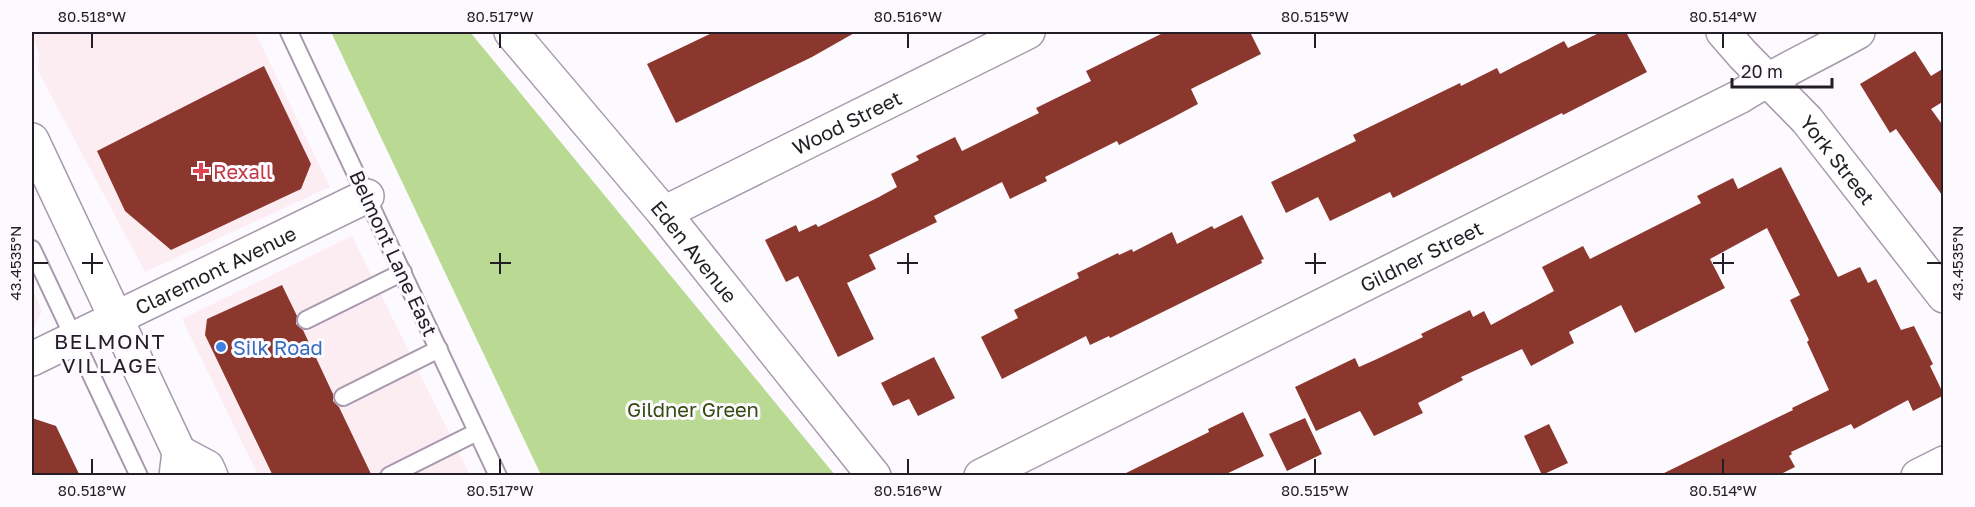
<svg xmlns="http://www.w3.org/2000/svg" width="1975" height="507" viewBox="0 0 1975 507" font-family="'Golos Text',sans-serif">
<rect width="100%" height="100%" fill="#fdfaff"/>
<g fill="#fcedf3">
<path d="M 32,32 L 255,32 L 330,187 L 145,272 L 38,71 L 39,55 Z"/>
<path d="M 352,236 L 470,475 L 258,475 L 182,319 Z"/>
<path d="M 32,288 L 42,311 L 32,332 L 32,287 Z"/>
</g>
<path fill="#bada94" d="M 331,32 L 470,32 L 835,475 L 541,475 Z"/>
<g fill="#8c372e">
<path d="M 714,32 L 856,32 L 812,57 L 676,123 L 647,64 Z"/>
<path d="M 1165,32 L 1250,32 L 1261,54 L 1191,89 L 1198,104 L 1168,120 L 1119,145 L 1117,141 L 1045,177 L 1047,181 L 1010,199 L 1002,182 L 934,216 L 937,222 L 869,255 L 876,269 L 847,283 L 874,339 L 838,357 L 798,276 L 786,282 L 765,240 L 796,225 L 799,232 L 816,224 L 818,227 L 879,197 L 897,187 L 891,174 L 919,160 L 916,156 L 955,137 L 962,151 L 1039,113 L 1036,108 L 1091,81 L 1086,71 Z"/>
<path d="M 1601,32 L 1626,32 L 1647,72 L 1563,115 L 1562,113 L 1393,198 L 1390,192 L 1330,221 L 1318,197 L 1286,213 L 1271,182 L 1356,141 L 1353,135 L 1460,83 L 1461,86 L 1497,68 L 1500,74 L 1564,41 L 1568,48 Z"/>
<path d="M 1915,51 L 1931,76 L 1944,68 L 1944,101 L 1931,109 L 1944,127 L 1944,198 L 1896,129 L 1890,133 L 1860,84 Z"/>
<path d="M 264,66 L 311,164 L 301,189 L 171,250 L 125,211 L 97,151 Z"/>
<path d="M 1781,167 L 1838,277 L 1860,267 L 1868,283 L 1876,279 L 1901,330 L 1914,326 L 1933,364 L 1930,366 L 1944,395 L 1913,411 L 1908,400 L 1854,429 L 1851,424 L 1791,452 L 1792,454 L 1789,456 L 1795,467 L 1777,476 L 1658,476 L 1793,410 L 1792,408 L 1829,390 L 1807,342 L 1809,340 L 1790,300 L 1800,295 L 1767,228 L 1710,259 L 1725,288 L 1635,333 L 1621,305 L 1569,332 L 1574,343 L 1531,366 L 1522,349 L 1461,377 L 1463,380 L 1418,403 L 1423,413 L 1374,436 L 1360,411 L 1316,431 L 1295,387 L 1355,358 L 1359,367 L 1377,359 L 1423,337 L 1421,334 L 1470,310 L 1473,317 L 1484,311 L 1491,325 L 1554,291 L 1542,267 L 1583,246 L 1590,259 L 1701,203 L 1697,196 L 1733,178 L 1738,189 Z"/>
<path d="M 1242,215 L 1264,259 L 1261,260 L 1262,263 L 1110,338 L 1109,336 L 1090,345 L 1086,336 L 1002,379 L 981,337 L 1018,318 L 1014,310 L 1079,278 L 1077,273 L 1118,253 L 1119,255 L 1132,249 L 1133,252 L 1172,232 L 1177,244 L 1212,226 L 1214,229 Z"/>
<path d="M 282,285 L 297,316 L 296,324 L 303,330 L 333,394 L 333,401 L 339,407 L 372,476 L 273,476 L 205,335 L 207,319 Z"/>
<path d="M 934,357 L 955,398 L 918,416 L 909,399 L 893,406 L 881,383 Z"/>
<path d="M 1243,412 L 1264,456 L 1222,476 L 1120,476 L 1209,432 L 1208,429 Z"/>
<path d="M 32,418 L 56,426 L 80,476 L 32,476 Z"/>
<path d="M 1305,418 L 1322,454 L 1287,471 L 1269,434 Z"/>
<path d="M 1549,424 L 1568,463 L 1542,475 L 1524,436 Z"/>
</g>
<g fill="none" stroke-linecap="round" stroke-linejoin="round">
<g stroke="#a799ad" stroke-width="20">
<g id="service">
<path d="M 289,32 L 498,476"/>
<path d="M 32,249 L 139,476"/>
<path d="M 306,320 L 403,272"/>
<path d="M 343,397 L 439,349"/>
<path d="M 389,476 L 477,432"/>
</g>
</g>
<g stroke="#a799ad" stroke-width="36">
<g id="minor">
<path id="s1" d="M 511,32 L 664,213 L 874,476"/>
<path id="s2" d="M 1723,32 L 1743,55 L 1807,120 L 1944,296"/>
<path id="s3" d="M 664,213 L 1028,32"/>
<path id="s4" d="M 32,359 L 367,196"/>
<path id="s5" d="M 981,476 L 1739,97 C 1777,73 1819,54 1858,32"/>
</g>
</g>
<g stroke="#a799ad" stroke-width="36">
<g id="tertiary">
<path d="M 32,140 L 179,452 L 176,476"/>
<path d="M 179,452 L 207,467 L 211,476"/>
<path d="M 1918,476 L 1944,463"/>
</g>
</g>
<use href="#service" stroke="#fff" stroke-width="16"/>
<use href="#minor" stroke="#fff" stroke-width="33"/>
<use href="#tertiary" stroke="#fff" stroke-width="33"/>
</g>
<path fill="none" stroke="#231e25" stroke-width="2" d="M 92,33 L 92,48M 500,33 L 500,48M 908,33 L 908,48M 1315,33 L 1315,48M 1723,33 L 1723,48M 92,253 L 92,274M 500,253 L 500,274M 908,253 L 908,274M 1315,253 L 1315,274M 1723,253 L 1723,274M 33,263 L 48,263M 82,263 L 103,263M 490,263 L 511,263M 897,263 L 918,263M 1305,263 L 1326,263M 1713,263 L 1734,263M 1927,263 L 1942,263M 92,459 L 92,474M 500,459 L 500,474M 908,459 L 908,474M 1315,459 L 1315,474M 1723,459 L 1723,474"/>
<path fill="#e0444e" stroke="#fdfaff" stroke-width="2" d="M198 162h6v6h6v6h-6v6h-6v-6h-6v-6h6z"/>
<circle fill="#3f7fe0" stroke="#fdfaff" stroke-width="2" cx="221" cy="347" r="6"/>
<g text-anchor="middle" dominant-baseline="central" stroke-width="6" stroke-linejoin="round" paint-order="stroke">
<g font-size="20" fill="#231e25" stroke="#fdfaff">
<text stroke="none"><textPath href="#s3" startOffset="204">Wood Street</textPath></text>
<text stroke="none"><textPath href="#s2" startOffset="172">York Street</textPath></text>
<text stroke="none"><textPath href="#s1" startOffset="286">Eden Avenue</textPath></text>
<text transform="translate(394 253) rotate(65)">Belmont Lane East</text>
<text stroke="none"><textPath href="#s5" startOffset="492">Gildner Street</textPath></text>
<text stroke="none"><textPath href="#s4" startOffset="204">Claremont Avenue</textPath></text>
</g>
<g font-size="20" fill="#be3a42" stroke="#fdfaff" text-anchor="start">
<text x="213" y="171">Rexall</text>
</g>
<g font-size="20" fill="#366cbe" stroke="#fdfaff" text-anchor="start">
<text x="233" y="347">Silk Road</text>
</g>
<g font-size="20" fill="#344a0e" stroke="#fdfaff">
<text x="693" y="409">Gildner Green</text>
</g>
<g font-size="21" letter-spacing="1.5" fill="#231e25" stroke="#fdfaff">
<text x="110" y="341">BELMONT<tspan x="110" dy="24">VILLAGE</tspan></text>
</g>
</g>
<rect width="1975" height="507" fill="none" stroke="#fdfaff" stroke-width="66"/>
<path d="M1732 78v9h100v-9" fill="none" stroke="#231e25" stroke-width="3"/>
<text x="1741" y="78" font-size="18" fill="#231e25" stroke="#fdfaff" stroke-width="4.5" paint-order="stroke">20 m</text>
<rect x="33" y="33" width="1909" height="441" fill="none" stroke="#231e25" stroke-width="2"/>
<g font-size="15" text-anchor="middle" fill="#231e25">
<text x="92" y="22">80.518°W</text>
<text x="500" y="22">80.517°W</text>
<text x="908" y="22">80.516°W</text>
<text x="1315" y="22">80.515°W</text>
<text x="1723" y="22">80.514°W</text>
<text transform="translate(16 263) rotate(-90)" y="5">43.4535°N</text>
<text transform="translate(1958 263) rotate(-90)" y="5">43.4535°N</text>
<text x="92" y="496">80.518°W</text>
<text x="500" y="496">80.517°W</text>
<text x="908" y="496">80.516°W</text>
<text x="1315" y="496">80.515°W</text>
<text x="1723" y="496">80.514°W</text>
</g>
</svg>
